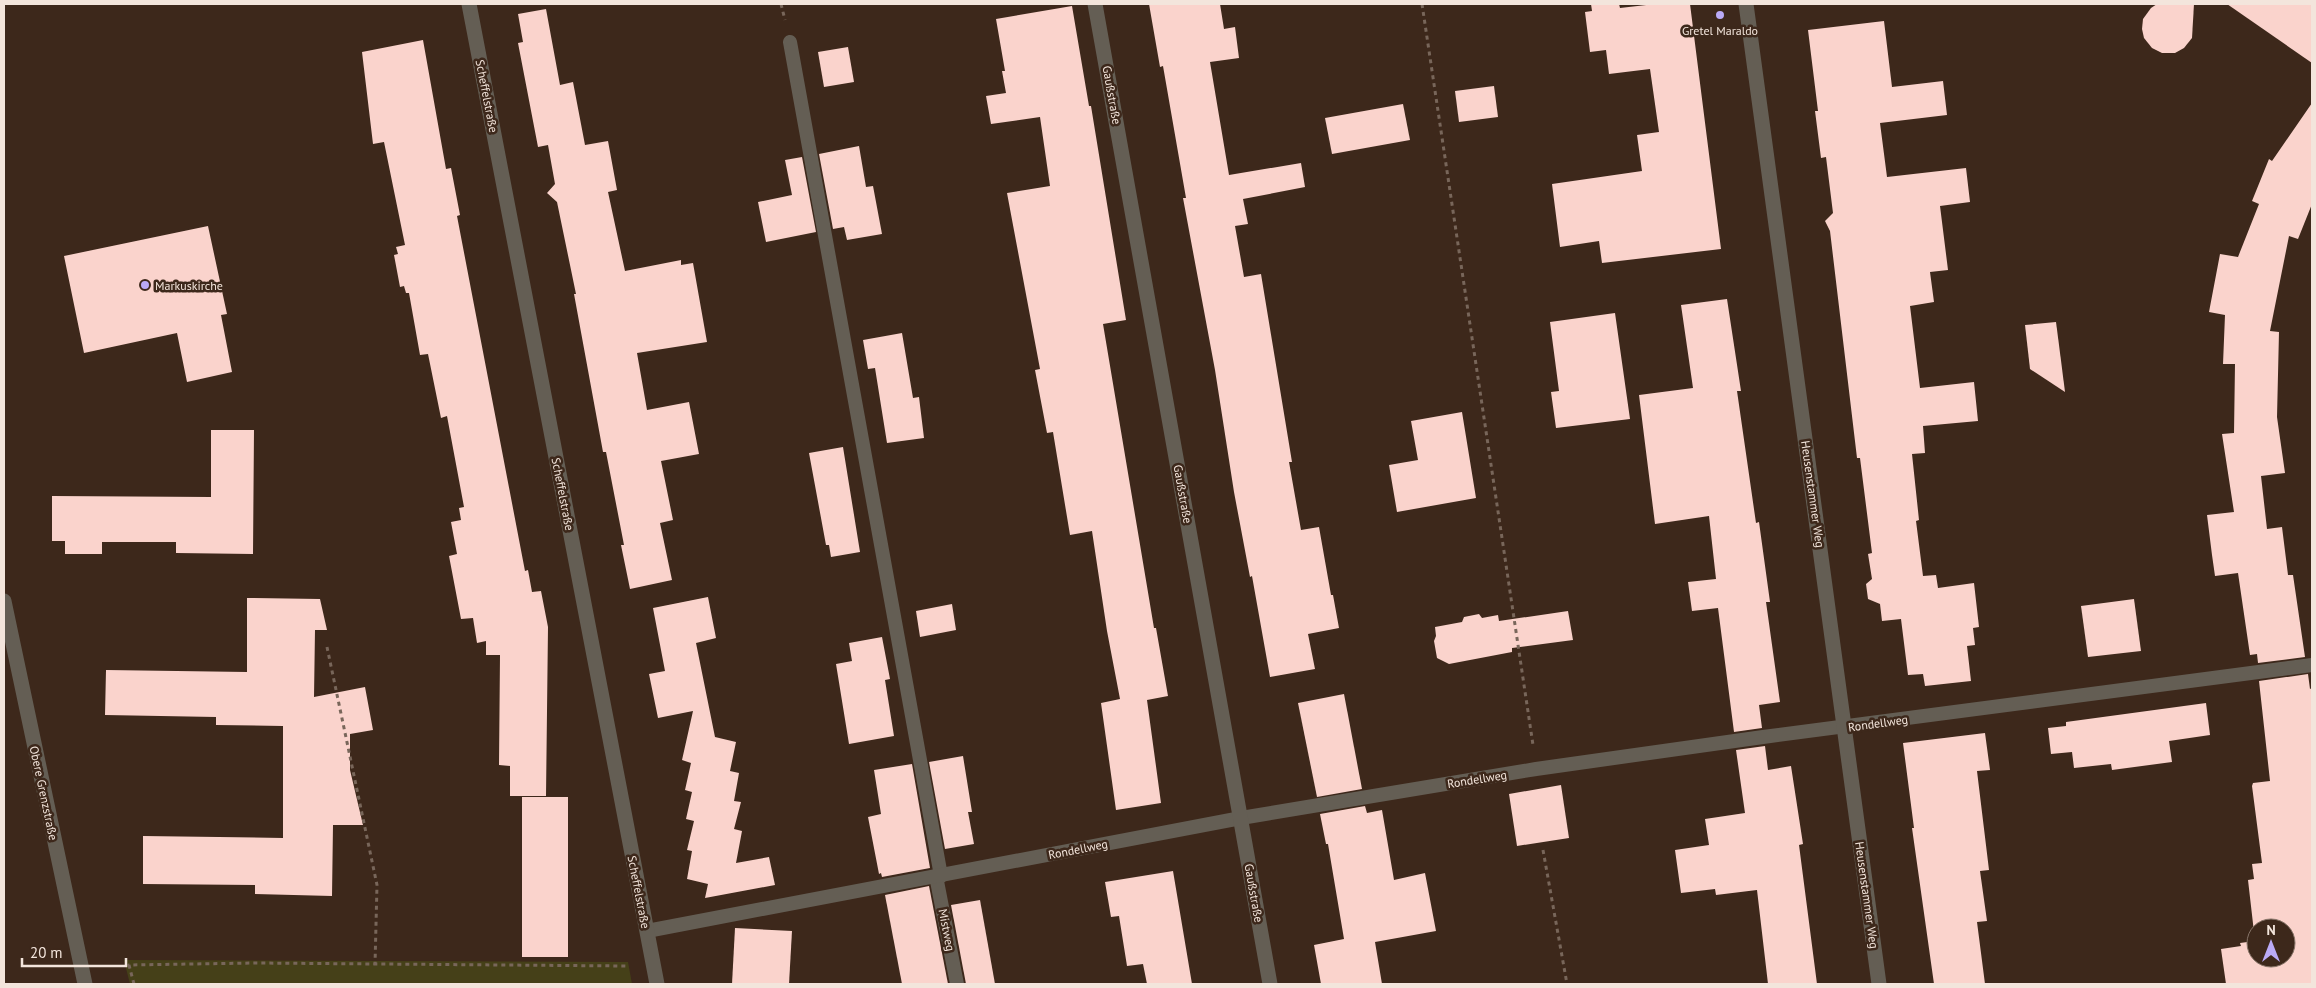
<svg xmlns="http://www.w3.org/2000/svg" width="2316" height="988" viewBox="0 0 2316 988" font-family="'PT Sans',sans-serif">
<rect width="100%" height="100%" fill="#3d281b"/>
<path fill="#454018" d="M 124,960 L 628,962 L 632,984 L 130,984 Z"/>
<g fill="#fad3cc" fill-rule="evenodd">
<path d="M 1149,4 L 1220,4 L 1224,29 L 1235,27 L 1239,58 L 1210,62 L 1229,175 L 1301,163 L 1305,187 L 1243,199 L 1248,224 L 1235,226 L 1244,277 L 1261,274 L 1292,462 L 1289,462 L 1301,530 L 1319,527 L 1331,595 L 1333,595 L 1339,628 L 1308,634 L 1315,669 L 1270,677 L 1252,576 L 1250,577 L 1234,492 L 1215,370 L 1183,198 L 1186,198 L 1163,66 L 1160,67 Z"/>
<path d="M 1591,4 L 1619,4 L 1620,8 L 1655,4 L 1690,4 L 1721,249 L 1602,263 L 1599,241 L 1560,247 L 1552,184 L 1642,171 L 1637,135 L 1659,132 L 1650,69 L 1609,74 L 1606,50 L 1590,52 L 1585,12 L 1592,11 Z"/>
<path d="M 2157,4 L 2194,4 L 2192,38 L 2184,48 L 2175,53 L 2162,53 L 2152,48 L 2144,38 L 2142,29 L 2143,19 L 2151,8 Z"/>
<path d="M 2227,4 L 2312,4 L 2312,63 Z"/>
<path d="M 1072,6 L 1089,106 L 1091,106 L 1126,320 L 1103,324 L 1154,628 L 1156,628 L 1168,696 L 1147,700 L 1161,803 L 1116,810 L 1101,703 L 1120,699 L 1107,631 L 1092,531 L 1070,535 L 1053,432 L 1047,433 L 1035,370 L 1040,369 L 1007,193 L 1050,186 L 1040,117 L 991,124 L 986,96 L 1006,93 L 1002,71 L 1005,71 L 996,19 Z"/>
<path d="M 546,9 L 560,85 L 573,82 L 585,145 L 608,141 L 617,190 L 608,192 L 625,271 L 681,260 L 681,265 L 693,263 L 707,342 L 637,353 L 647,410 L 689,402 L 699,454 L 661,461 L 673,520 L 660,523 L 672,580 L 630,589 L 621,545 L 624,545 L 606,452 L 603,452 L 574,294 L 576,294 L 557,202 L 547,193 L 555,184 L 548,145 L 538,147 L 518,43 L 523,42 L 518,14 Z"/>
<path d="M 1884,21 L 1892,87 L 1943,81 L 1947,115 L 1880,123 L 1887,177 L 1966,168 L 1970,202 L 1940,206 L 1948,270 L 1930,272 L 1934,302 L 1910,306 L 1920,388 L 1974,382 L 1978,421 L 1923,426 L 1925,453 L 1912,454 L 1919,520 L 1916,521 L 1923,576 L 1936,575 L 1938,588 L 1974,583 L 1979,627 L 1973,628 L 1975,645 L 1967,646 L 1971,681 L 1925,686 L 1923,674 L 1908,675 L 1901,619 L 1882,621 L 1880,604 L 1868,599 L 1866,584 L 1872,579 L 1868,554 L 1872,553 L 1860,458 L 1857,458 L 1830,231 L 1825,221 L 1833,213 L 1826,157 L 1821,158 L 1815,111 L 1818,111 L 1808,30 Z"/>
<path d="M 423,40 L 446,169 L 451,168 L 460,215 L 457,216 L 525,571 L 528,570 L 532,592 L 541,591 L 548,627 L 546,796 L 510,796 L 510,766 L 499,765 L 500,655 L 486,655 L 486,641 L 477,643 L 473,618 L 461,619 L 449,556 L 457,554 L 451,522 L 461,520 L 459,508 L 464,507 L 447,416 L 441,418 L 428,354 L 420,355 L 409,293 L 406,293 L 404,286 L 400,287 L 394,255 L 398,254 L 396,247 L 405,245 L 384,142 L 373,144 L 362,52 Z"/>
<path d="M 848,47 L 854,82 L 824,87 L 818,52 Z"/>
<path d="M 1494,86 L 1498,117 L 1459,122 L 1455,91 Z"/>
<path d="M 2312,103 L 2312,204 L 2298,239 L 2289,236 L 2270,331 L 2279,332 L 2277,417 L 2285,473 L 2261,476 L 2267,529 L 2282,527 L 2288,575 L 2293,575 L 2305,657 L 2258,663 L 2257,654 L 2250,655 L 2238,573 L 2215,576 L 2212,555 L 2207,515 L 2234,512 L 2222,434 L 2234,433 L 2235,364 L 2223,364 L 2225,315 L 2209,312 L 2220,254 L 2238,257 L 2259,204 L 2252,201 L 2269,159 L 2272,161 Z"/>
<path d="M 1403,104 L 1410,140 L 1332,154 L 1325,118 Z"/>
<path d="M 859,146 L 866,187 L 873,186 L 882,234 L 847,240 L 844,227 L 833,229 L 819,154 Z"/>
<path d="M 802,157 L 816,232 L 766,242 L 758,202 L 792,195 L 785,160 Z"/>
<path d="M 208,226 L 227,314 L 221,315 L 232,372 L 187,382 L 177,333 L 84,353 L 64,256 Z"/>
<path d="M 1727,299 L 1741,391 L 1737,391 L 1756,523 L 1759,522 L 1770,602 L 1766,602 L 1780,702 L 1759,705 L 1762,728 L 1734,732 L 1718,608 L 1692,611 L 1688,582 L 1716,579 L 1709,516 L 1655,524 L 1639,395 L 1693,388 L 1681,305 Z"/>
<path d="M 1615,313 L 1630,419 L 1556,428 L 1551,392 L 1559,391 L 1550,322 Z"/>
<path d="M 2056,322 L 2059,345 L 2065,392 L 2030,369 L 2025,325 Z"/>
<path d="M 902,333 L 913,398 L 919,397 L 924,438 L 887,443 L 875,368 L 868,369 L 863,340 Z"/>
<path d="M 1462,412 L 1476,498 L 1397,512 L 1389,465 L 1418,460 L 1411,421 Z"/>
<path d="M 211,430 L 254,430 L 253,554 L 176,553 L 176,542 L 102,542 L 102,554 L 65,554 L 65,541 L 52,541 L 52,496 L 211,497 Z"/>
<path d="M 843,447 L 860,552 L 831,557 L 829,545 L 826,545 L 809,453 Z"/>
<path d="M 708,597 L 716,638 L 696,643 L 715,737 L 736,742 L 730,771 L 739,773 L 734,801 L 741,802 L 734,829 L 742,831 L 736,863 L 769,857 L 775,885 L 705,898 L 708,884 L 687,879 L 692,851 L 687,850 L 694,821 L 686,819 L 692,792 L 685,790 L 691,763 L 682,760 L 693,711 L 658,718 L 649,674 L 665,671 L 653,608 Z"/>
<path d="M 247,598 L 320,599 L 327,630 L 315,630 L 314,697 L 365,687 L 373,730 L 350,734 L 350,770 L 363,825 L 333,825 L 332,896 L 255,894 L 255,885 L 143,884 L 143,836 L 283,838 L 283,726 L 216,725 L 216,717 L 105,715 L 106,670 L 247,672 Z"/>
<path d="M 2134,599 L 2141,651 L 2088,657 L 2081,606 Z"/>
<path d="M 952,604 L 956,630 L 920,637 L 916,611 Z"/>
<path d="M 1568,611 L 1573,640 L 1512,648 L 1512,652 L 1449,664 L 1437,658 L 1434,641 L 1436,636 L 1435,627 L 1462,622 L 1464,617 L 1479,614 L 1482,618 L 1498,615 L 1499,621 Z"/>
<path d="M 882,637 L 890,679 L 885,680 L 894,736 L 849,744 L 836,664 L 852,661 L 849,643 Z"/>
<path d="M 2308,674 L 2310,689 L 2312,688 L 2312,984 L 2226,984 L 2221,949 L 2241,946 L 2240,943 L 2255,941 L 2248,880 L 2254,879 L 2252,864 L 2262,863 L 2252,786 L 2253,783 L 2270,781 L 2259,681 ZM 2256,928 L 2286,928 L 2286,958 L 2256,958 Z"/>
<path d="M 1344,694 L 1362,789 L 1317,797 L 1298,703 Z"/>
<path d="M 2206,703 L 2210,735 L 2169,741 L 2172,762 L 2112,770 L 2111,764 L 2074,768 L 2072,752 L 2051,754 L 2048,728 L 2066,726 L 2066,722 Z"/>
<path d="M 1985,733 L 1990,770 L 1977,771 L 1989,870 L 1980,871 L 1987,921 L 1977,922 L 1985,984 L 1934,984 L 1912,828 L 1914,828 L 1903,743 Z"/>
<path d="M 1765,746 L 1768,770 L 1791,766 L 1803,844 L 1799,845 L 1817,984 L 1768,984 L 1757,890 L 1716,895 L 1715,889 L 1681,893 L 1675,850 L 1709,845 L 1705,819 L 1745,813 L 1736,750 Z"/>
<path d="M 963,756 L 972,812 L 968,812 L 974,844 L 945,849 L 929,762 Z"/>
<path d="M 912,764 L 930,868 L 882,877 L 881,873 L 879,874 L 868,817 L 881,814 L 874,770 Z"/>
<path d="M 1561,785 L 1569,838 L 1517,846 L 1509,794 Z"/>
<rect x="522" y="797" width="46" height="160"/>
<path d="M 1365,806 L 1367,813 L 1382,810 L 1394,880 L 1425,873 L 1436,931 L 1375,942 L 1382,984 L 1321,984 L 1314,945 L 1344,939 L 1328,844 L 1326,844 L 1320,814 Z"/>
<path d="M 1173,871 L 1192,984 L 1147,984 L 1143,964 L 1127,966 L 1119,916 L 1111,917 L 1105,882 Z"/>
<path d="M 929,886 L 948,984 L 902,984 L 885,895 Z"/>
<path d="M 980,900 L 995,984 L 966,984 L 951,905 Z"/>
<path d="M 735,928 L 792,931 L 789,984 L 732,984 Z"/>
</g>
<g fill="none" stroke-linecap="round" stroke-linejoin="round">
<g stroke="#78665a" stroke-width="3" stroke-dasharray="4 4" stroke-linecap="butt">
<path d="M 781,4 L 785,20"/>
<path d="M 1422,4 L 1533,745"/>
<path d="M 327,647 L 377,885 L 375,965"/>
<path d="M 1543,850 L 1567,984"/>
<path d="M 134,984 L 129,965 L 256,963 L 627,966"/>
</g>
<g stroke="#645e54" stroke-width="14">
<path d="M 790,42 L 941,876"/>
<path d="M 936,876 L 957,984"/>
<path d="M 647,931 L 1241,818 L 1536,769 L 1763,737 L 2312,665"/>
</g>
<g stroke="#645e54" stroke-width="15">
<path d="M 469,4 L 657,984"/>
<path d="M 1095,4 L 1270,984"/>
<path d="M 1746,4 L 1879,984"/>
<path d="M 4,601 L 85,984"/>
</g>
</g>
<g fill="#baaaf6" stroke="#3d281b" stroke-width="2">
<circle cx="1720" cy="15" r="5"/>
<circle cx="145" cy="285" r="5"/>
</g>
<g text-anchor="middle" dominant-baseline="central" stroke-width="5" stroke-linejoin="round" paint-order="stroke">
<g font-size="12" fill="#f3e5dc" stroke="#3d281b">
<text x="1720" y="30">Gretel Maraldo</text>
<text x="155" y="285" text-anchor="start">Markuskirche</text>
</g>
<g font-size="12" fill="#f3e5dc" stroke="#3d281b">
<text transform="translate(1112 95) rotate(80)">Gaußstraße</text>
<text transform="translate(487 96) rotate(79)">Scheffelstraße</text>
<text transform="translate(563 494) rotate(79)">Scheffelstraße</text>
<text transform="translate(1183 494) rotate(80)">Gaußstraße</text>
<text transform="translate(1813 494) rotate(82)">Heusenstammer Weg</text>
<text transform="translate(1878 723) rotate(-8)">Rondellweg</text>
<text transform="translate(1477 779) rotate(-9)">Rondellweg</text>
<text transform="translate(44 793) rotate(78)">Obere Grenzstraße</text>
<text transform="translate(1078 849) rotate(-11)">Rondellweg</text>
<text transform="translate(639 892) rotate(79)">Scheffelstraße</text>
<text transform="translate(1254 893) rotate(80)">Gaußstraße</text>
<text transform="translate(1867 895) rotate(82)">Heusenstammer Weg</text>
<text transform="translate(947 930) rotate(79)">Mistweg</text>
</g>
</g>
<rect width="2316" height="988" fill="none" stroke="#f3e5dc" stroke-width="10"/>
<g transform="translate(2271 943)"><circle r="24" fill="#3d281b" stroke="#867468"/>
<path d="M0-4L9 19L0 12L-9 19Z" fill="#baaaf6"/>
<text y="-8" font-size="14" font-weight="bold" text-anchor="middle" fill="#f3e5dc">N</text>
</g>
<path d="M22 958v8h104v-8" fill="none" stroke="#f3e5dc" stroke-width="2.5"/>
<text x="30" y="958" font-size="15" fill="#f3e5dc" stroke="#3d281b" stroke-width="4" paint-order="stroke">20 m</text>
</svg>
